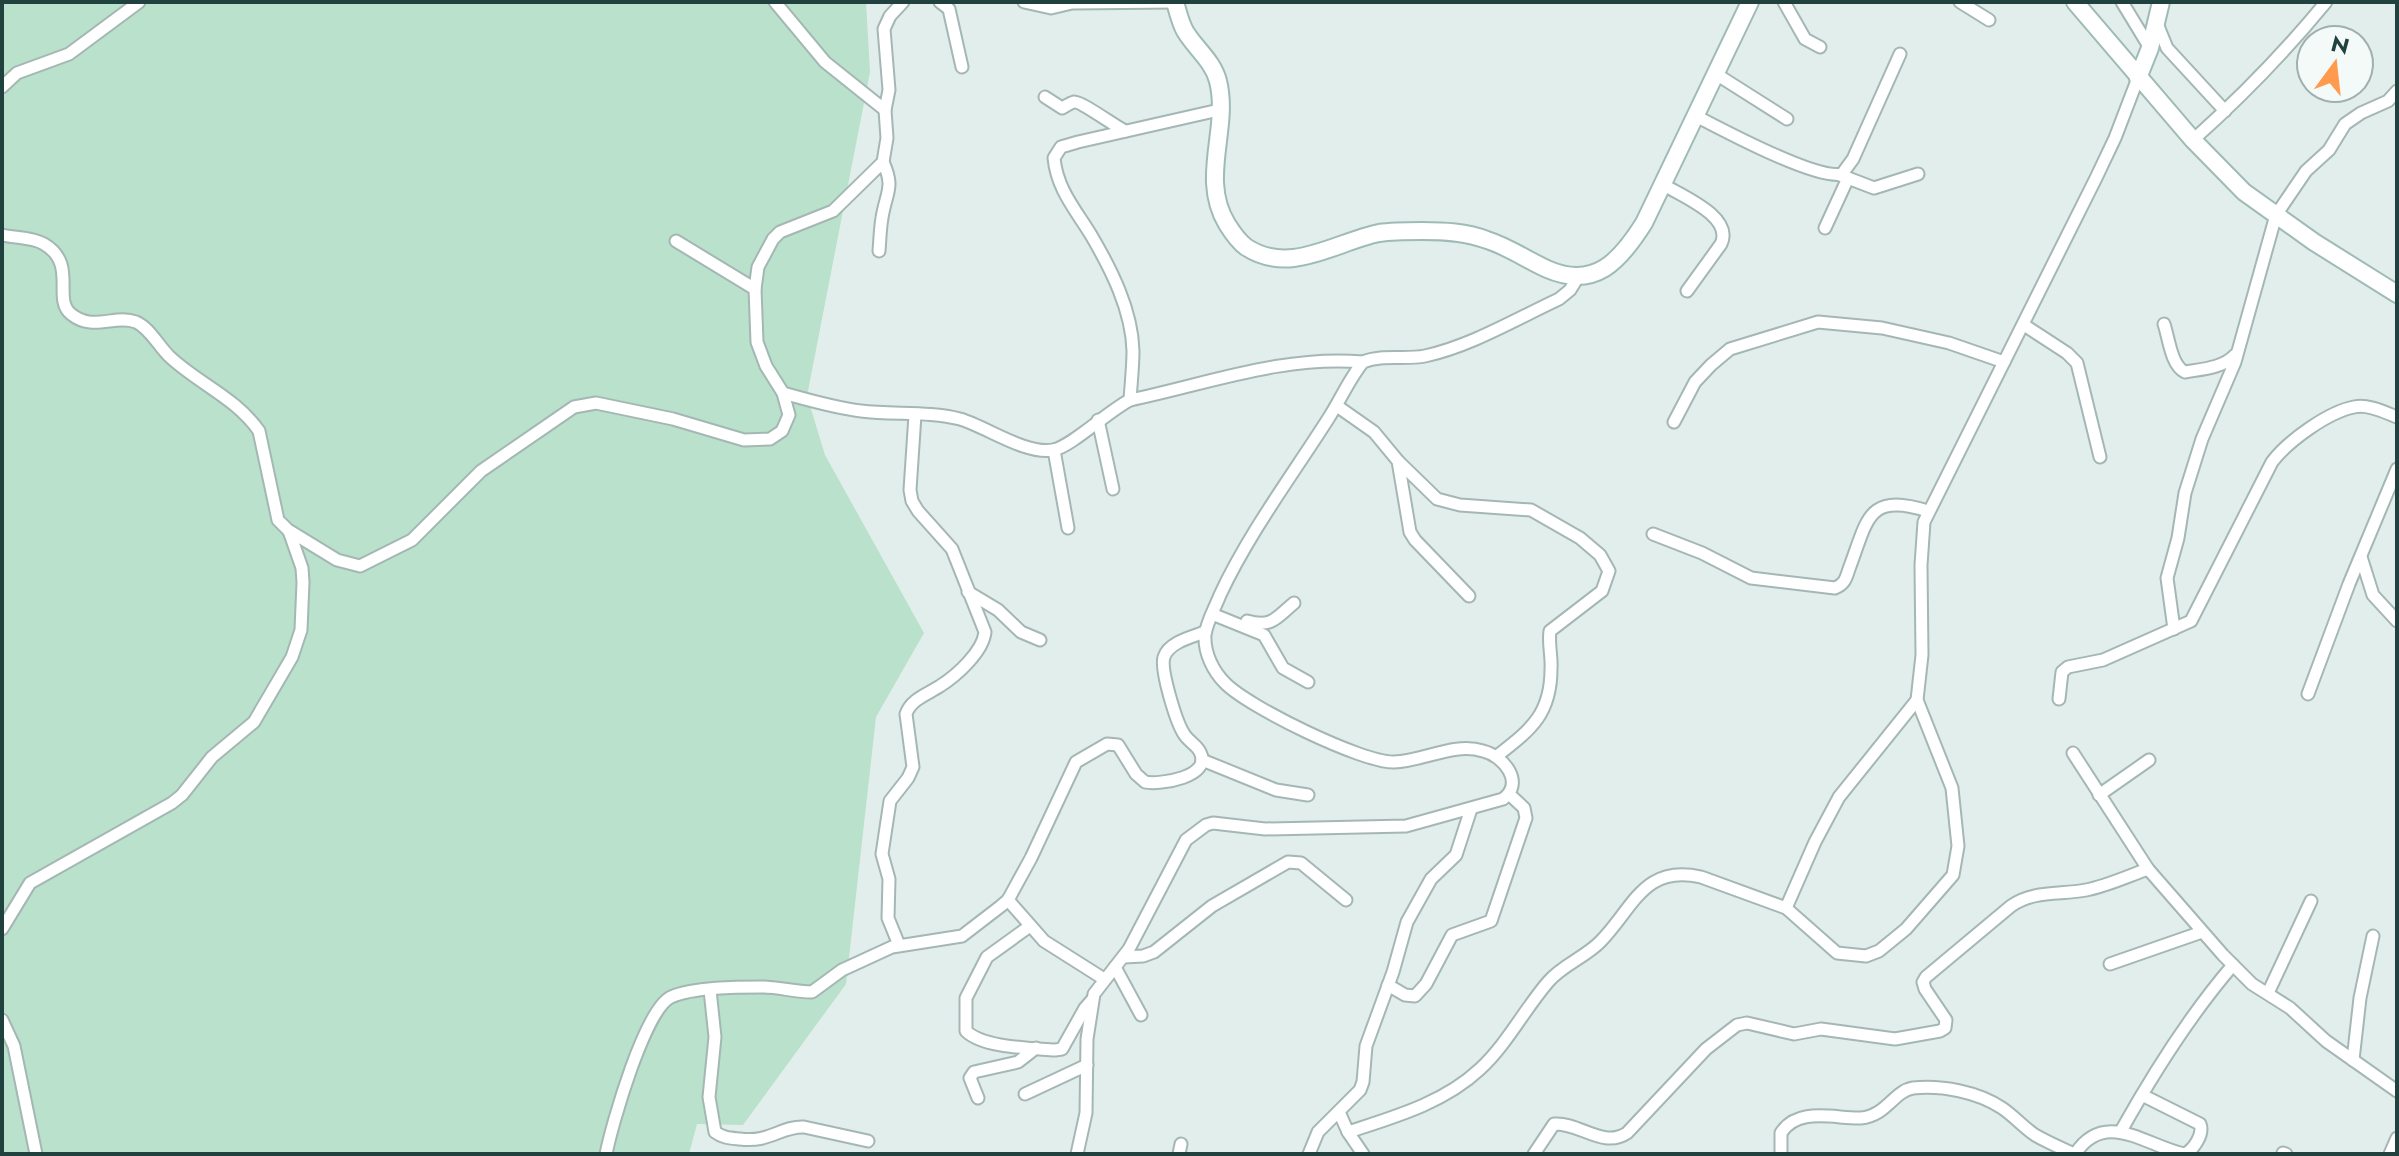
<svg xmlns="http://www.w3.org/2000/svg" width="2399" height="1156" viewBox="0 0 2399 1156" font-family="Jost,sans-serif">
<rect width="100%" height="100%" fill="#e2eeeb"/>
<path fill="#b9e1cb" d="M 2,2 L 866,2 L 870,72 L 807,396 L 825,455 L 924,633 L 876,717 L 846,984 L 743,1125 L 697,1124 L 689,1154 L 2,1154 Z"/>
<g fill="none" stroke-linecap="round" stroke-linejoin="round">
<g stroke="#a4b7b4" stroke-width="15">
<g id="street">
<path d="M 775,2 L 825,62 L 885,110"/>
<path d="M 903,2 L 890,16 L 884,29 L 889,90 L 885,110 L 887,138 L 883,162 L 833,211 L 780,232 L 773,239 L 758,267 L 755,289 L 757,342 L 766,366 L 783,393 C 808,400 835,408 861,411 C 893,415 929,411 960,419 C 987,427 1026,455 1053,450 C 1071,447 1108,411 1130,400 C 1207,384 1283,355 1363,362"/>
<path d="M 940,2 L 949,9 L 962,67"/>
<path d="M 1024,2 L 1051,8 L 1072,3 L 1175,2"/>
<path d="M 1784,2 L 1805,39 L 1820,47"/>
<path d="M 1960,2 L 1989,20"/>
<path d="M 2122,2 L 2150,48"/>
<path d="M 2156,21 L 2167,48 L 2225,111"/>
<path d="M 1716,74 L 1787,119"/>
<path d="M 2,87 L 17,73 L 69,54 L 139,2"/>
<path d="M 1045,97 L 1062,108 C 1066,106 1070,103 1074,102 C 1081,101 1116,127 1125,131"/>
<path d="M 1696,116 C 1723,130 1816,180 1842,174 L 1853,159 L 1900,54"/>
<path d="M 2193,140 C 2241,97 2285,52 2326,2"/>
<path d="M 1840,175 L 1874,188 L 1918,174"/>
<path d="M 1664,185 C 1682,196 1734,217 1721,244 L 1687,291"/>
<path d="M 1825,228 L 1848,178"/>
<path d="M 2,235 C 15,238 32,237 44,244 C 78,264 52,299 71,314 C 93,332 115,314 136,322 C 150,328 159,347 170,357 C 199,384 236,398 259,431 L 278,520 L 288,530 L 337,560 L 360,566 L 412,540 L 481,471 L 574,407 L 596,403 L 673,419 L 744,440 L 770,439 L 782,431 L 789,415 L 783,393"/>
<path d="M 676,241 L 755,289"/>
<path d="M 879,251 C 880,240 880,229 882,218 C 886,192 895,188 883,162"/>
<path d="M 2164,324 C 2169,339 2171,365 2185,372 C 2202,369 2223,368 2235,355"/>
<path d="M 2024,325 L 2067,353 L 2077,363 L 2100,457"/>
<path d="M 1130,400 C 1131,384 1133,367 1133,351 C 1132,310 1111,269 1091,235 C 1075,209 1057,189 1054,158 L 1061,147 L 1078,142 L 1219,110"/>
<path d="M 1337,406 L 1374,432 L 1398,461 L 1410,532 L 1415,540 L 1469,596"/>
<path d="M 1098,420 L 1113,489"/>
<path d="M 1674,422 L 1695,382 L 1711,365 L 1730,349 L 1818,322 L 1882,328 L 1949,343 L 2004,362"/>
<path d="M 1054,450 L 1068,528"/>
<path d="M 1398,461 L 1437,499 L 1460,505 L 1531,510 L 1580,538 L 1600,555 L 1609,571 L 1602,591 L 1550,631 C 1548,644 1552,656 1551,669 C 1551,715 1530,730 1497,756"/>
<path d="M 1653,534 L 1702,553 L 1751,578 L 1835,588 C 1845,584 1846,578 1849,569 C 1868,519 1867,492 1928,511"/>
<path d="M 2361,557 L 2373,595 L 2397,621"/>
<path d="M 968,592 L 998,610 L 1021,632 L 1040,640"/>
<path d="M 1212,614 L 1264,635 L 1283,668 L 1308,682"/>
<path d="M 1247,621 C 1272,628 1276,618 1294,603"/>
<path d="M 2174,629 L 2167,578 L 2178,538 L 2185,493 L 2202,439 L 2235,362 L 2276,215 L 2306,171 L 2329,150 L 2345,124 L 2361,113 L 2388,101 L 2397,91"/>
<path d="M 2308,694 L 2349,584 L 2397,469"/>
<path d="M 2059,699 L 2062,672 L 2068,667 L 2103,660 L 2191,621 L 2272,462 C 2288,441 2328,412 2354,407 C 2368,404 2384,412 2397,417"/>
<path d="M 2073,753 L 2148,869 L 2223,955 L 2252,984 L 2290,1008 L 2326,1041 L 2397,1091"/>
<path d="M 1202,760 L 1276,790 L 1308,795"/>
<path d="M 2099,795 L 2149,760"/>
<path d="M 1008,900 L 1044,941 L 1104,979"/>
<path d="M 1786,908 L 1815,842 L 1839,797 L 1917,700"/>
<path d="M 1030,926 L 987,957 L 966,998 L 966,1031 C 983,1048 1031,1048 1055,1050 L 1062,1049 L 1085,1008 L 1092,1000"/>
<path d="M 2,929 L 30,883 L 172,803 L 182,795 L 212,757 L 254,722 L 292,657 L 301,630 L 303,582 L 302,568 L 289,531"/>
<path d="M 899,945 L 888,918 L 889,879 L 882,854 L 890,801 L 908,778 L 913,767 L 906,714 C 911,699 928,694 940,686 C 956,676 983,652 985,632 L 952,549 L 918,511 L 912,501 L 910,490 L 915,415"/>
<path d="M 1124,957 L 1143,956 L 1154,952 L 1212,906 L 1288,862 L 1301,863 L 1346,900"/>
<path d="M 2110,964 L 2202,932"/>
<path d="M 1115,967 L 1141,1015"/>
<path d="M 1388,985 L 1405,995 L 1415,996 L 1426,984 L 1452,935 L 1491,921 L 1526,818 L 1524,808 L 1509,794"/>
<path d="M 710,990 L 715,1037 L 709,1097 L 715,1132 C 723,1138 730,1138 740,1139 C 770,1143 781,1126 804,1127 L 868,1141"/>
<path d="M 2268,993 L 2311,901"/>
<path d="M 2,1020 L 14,1046 L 36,1154"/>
<path d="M 2353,1060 L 2360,998 L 2373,936"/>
<path d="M 1025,1094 L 1087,1065"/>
<path d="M 2142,1095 L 2200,1124 C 2204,1134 2194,1149 2185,1154"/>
<path d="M 978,1098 L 970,1078 L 974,1072 L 1018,1062 L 1036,1048"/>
<path d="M 1339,1112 L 1348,1132 L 1363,1154"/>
<path d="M 2121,1131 C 2154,1072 2189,1016 2233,965"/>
<path d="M 1348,1132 C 1394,1117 1444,1103 1480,1069 C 1507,1044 1524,1010 1548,982 C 1562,965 1586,957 1601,941 C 1634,907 1644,864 1701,877 L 1786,908 L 1837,953 L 1866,956 L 1879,951 L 1906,929 L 1953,875 L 1958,846 L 1952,788 L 1917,700 L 1922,655 L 1921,565 L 1924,522 L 2096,178 L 2115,138 L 2138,78"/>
<path d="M 2283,1153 L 2286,1154"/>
<path d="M 606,1154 C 612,1124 645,1009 671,997 C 693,987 738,987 763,987 C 779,987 795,992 812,992 L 842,970 L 892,947 L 962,936 L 1001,906 L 1008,900 L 1031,858 L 1076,762 L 1107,744 L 1118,745 L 1136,774 L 1145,782 C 1160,785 1213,777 1200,752 C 1197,745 1188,741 1184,734 C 1176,722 1160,669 1164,657 C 1169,642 1192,637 1205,632"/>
<path d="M 1077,1154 L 1086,1113 L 1087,1039 L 1094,994 L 1129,949 L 1186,840 L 1206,825 L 1213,823 L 1265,829 L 1406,826 L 1503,799 C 1525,783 1504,756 1483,751 C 1454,742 1424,761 1394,762 C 1363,763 1248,707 1225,683 C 1213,671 1204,653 1205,635 C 1207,621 1215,608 1220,595 C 1249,533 1291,477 1328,419 C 1340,401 1349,379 1363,362 C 1382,354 1405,360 1425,356 C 1471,346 1516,319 1559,299 L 1570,290 L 1578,277"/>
<path d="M 1179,1154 L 1181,1144"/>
<path d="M 1309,1154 L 1318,1132 L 1360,1090 L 1363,1082 L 1366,1046 L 1393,972 L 1407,922 L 1431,879 L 1456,855 L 1471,809"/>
<path d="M 1534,1154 L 1554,1124 C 1579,1122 1603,1149 1627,1133 L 1706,1049 L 1737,1025 L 1747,1023 L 1794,1034 L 1821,1029 L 1895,1039 L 1940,1031 L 1945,1028 L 1946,1020 L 1925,989 L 1923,982 L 1926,977 L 2011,906 C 2033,890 2061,895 2086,890 C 2107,886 2128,876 2148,869"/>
<path d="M 1781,1154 L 1781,1133 C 1798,1106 1836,1119 1861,1118 C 1886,1116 1894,1091 1913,1088 C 1942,1085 1978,1092 2002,1108 C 2014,1116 2023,1127 2035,1135 C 2047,1142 2061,1148 2074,1154"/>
<path d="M 2075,1154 C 2105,1108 2146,1146 2184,1154"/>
<path d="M 2390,1154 L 2397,1138"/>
</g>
</g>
<g stroke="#9fbbb6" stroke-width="20">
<g id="secondary">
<path d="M 1175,2 C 1178,12 1180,22 1185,31 C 1195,48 1213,61 1218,81 C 1230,129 1199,178 1227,224 C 1232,232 1238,241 1246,247 C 1290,276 1335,242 1379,233 C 1393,231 1408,231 1422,231 C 1444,231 1466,232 1487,240 C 1509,247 1527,260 1547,269 C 1595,290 1620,261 1644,223 L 1750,2"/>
<path d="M 2075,2 L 2193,140 L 2244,192 L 2314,242 L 2397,294"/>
<path d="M 2138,78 L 2150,48 L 2161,2"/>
</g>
</g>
<use href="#street" stroke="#fff" stroke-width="11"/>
<use href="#secondary" stroke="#fff" stroke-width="16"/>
</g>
<rect width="2399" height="1156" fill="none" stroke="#20413e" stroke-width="8"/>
<g transform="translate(2335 64) rotate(15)"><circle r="38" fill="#f3faf8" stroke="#9fb0ae" stroke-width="2"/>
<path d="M0-6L14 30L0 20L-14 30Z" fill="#ff9a4f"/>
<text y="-12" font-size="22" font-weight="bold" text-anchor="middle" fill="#20413e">N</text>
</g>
</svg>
